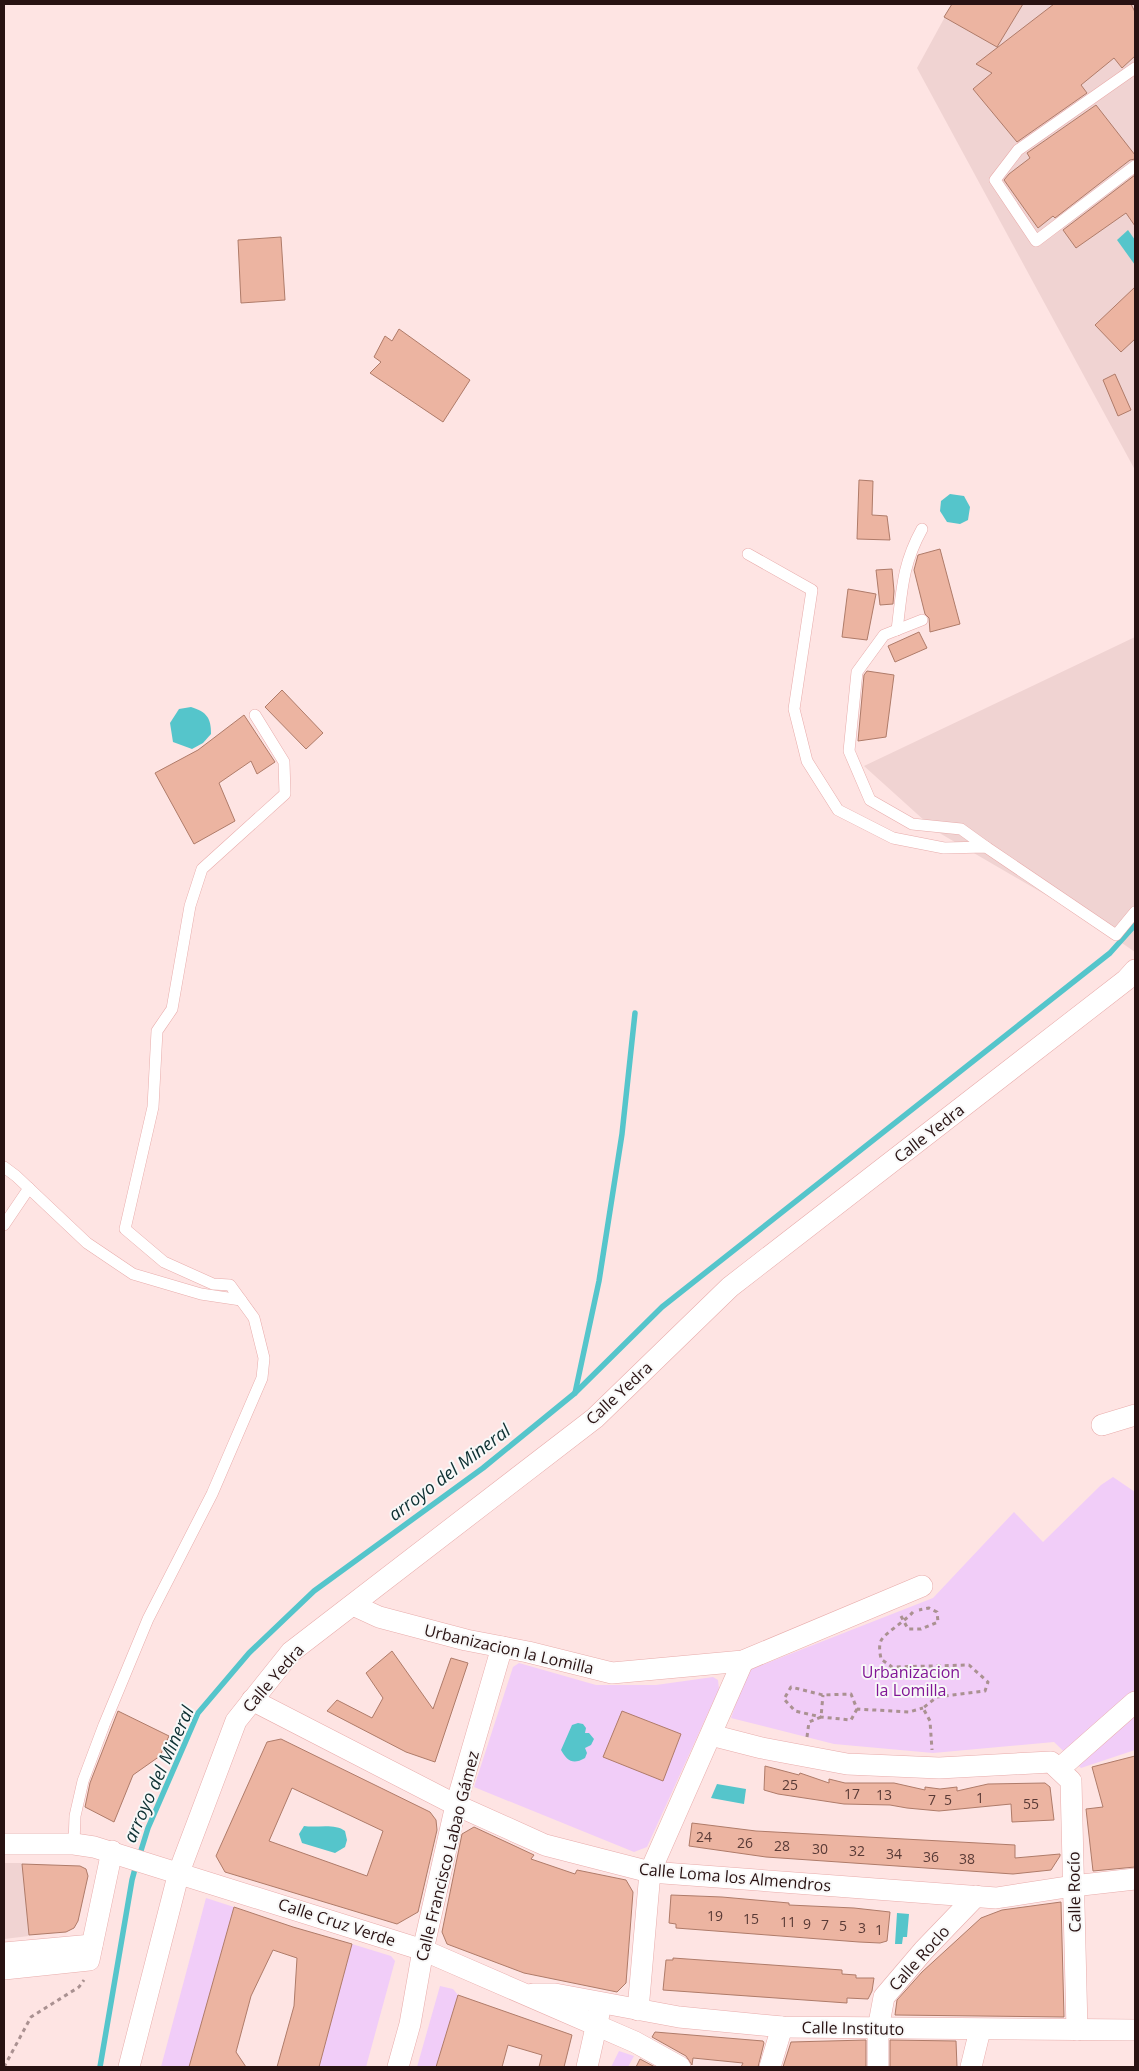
<svg xmlns="http://www.w3.org/2000/svg" width="1139" height="2071" viewBox="0 0 1139 2071" font-family="'Open Sans',sans-serif">
<rect width="100%" height="100%" fill="#fee4e3"/>
<g fill="#f0d3d2">
<path d="M 952,4 L 1135,4 L 1135,470 L 917,68 Z"/>
<path d="M 1135,637 L 1135,952 L 1087,919 L 936,831 L 864,766 Z"/>
<path d="M 4,1863 L 22,1863 L 29,1936 L 4,1939 Z"/>
</g>
<g fill="#f1cdf8">
<path d="M 1113,1477 L 1135,1492 L 1135,1750 L 1081,1768 L 1054,1742 L 933,1753 L 834,1744 L 731,1718 L 747,1671 L 933,1598 L 1014,1512 L 1043,1542 L 1101,1485 Z"/>
<path d="M 519,1663 L 596,1685 L 656,1685 L 713,1677 L 718,1680 L 719,1689 L 647,1847 L 634,1852 L 474,1787 L 513,1667 Z"/>
<path d="M 206,1898 L 234,1907 L 189,2067 L 161,2067 Z"/>
<path d="M 352,1944 L 391,1956 L 395,1961 L 366,2067 L 319,2067 Z"/>
<path d="M 440,1986 L 453,1989 L 458,1995 L 436,2067 L 417,2067 Z"/>
<path d="M 619,2051 L 634,2056 L 628,2067 L 611,2067 Z"/>
</g>
<g fill="#55c5cb">
<path d="M 1128,230 L 1135,240 L 1135,265 L 1117,240 Z"/>
<path d="M 950,494 L 964,496 L 970,507 L 968,520 L 960,524 L 947,522 L 940,511 L 941,501 Z"/>
<path d="M 191,707 C 207,712 211,718 211,734 L 203,743 L 192,749 L 173,742 L 170,723 L 179,709 Z"/>
<path d="M 578,1723 L 583,1724 L 586,1728 L 585,1733 L 589,1733 L 594,1739 L 591,1745 L 585,1748 L 587,1753 L 585,1758 C 573,1765 567,1761 561,1750 L 572,1725 Z"/>
<path d="M 717,1784 L 746,1789 L 744,1804 L 711,1798 Z"/>
<path d="M 304,1826 C 317,1828 335,1823 345,1831 L 347,1840 L 345,1847 L 335,1853 L 302,1843 L 299,1834 Z"/>
<path d="M 897,1913 L 909,1914 L 907,1937 L 903,1937 L 902,1944 L 895,1944 Z"/>
</g>
<g fill="none" stroke-linecap="round" stroke-linejoin="round">
<g stroke="#55c5cb" stroke-width="5.5">
<path d="M 575,1393 L 599,1281 L 622,1134 L 635,1013"/>
<path d="M 139,1857 L 148,1828 L 198,1713 L 249,1653 L 314,1591 L 483,1468 L 575,1393 L 662,1307 L 1110,953 L 1135,925"/>
<path d="M 100,2067 L 132,1880 L 136,1865"/>
</g>
</g>
<g fill="#ecb4a1" stroke="#af7b69" fill-rule="evenodd">
<path d="M 952,4 L 1023,4 L 997,47 L 944,17 Z"/>
<path d="M 1054,4 L 1131,4 L 1135,12 L 1135,56 L 1122,68 L 1114,58 L 1081,85 L 1087,93 L 1017,142 L 973,89 L 992,73 L 976,64 Z"/>
<path d="M 1096,105 L 1135,155 L 1135,159 L 1130,160 L 1055,218 L 1053,216 L 1038,228 L 1004,180 L 1009,174 L 1030,158 L 1027,153 Z"/>
<path d="M 1135,175 L 1135,226 L 1126,213 L 1076,248 L 1063,230 Z"/>
<path d="M 281,237 L 285,300 L 241,303 L 238,240 Z"/>
<path d="M 1135,287 L 1135,339 L 1121,352 L 1095,325 Z"/>
<path d="M 399,329 L 470,380 L 443,422 L 370,373 L 381,362 L 374,357 L 385,336 L 392,341 Z"/>
<path d="M 1115,374 L 1131,410 L 1118,416 L 1103,380 Z"/>
<path d="M 859,480 L 873,481 L 872,515 L 887,516 L 890,540 L 857,539 Z"/>
<path d="M 940,549 L 960,624 L 930,632 L 929,618 L 925,614 L 914,570 L 918,555 Z"/>
<path d="M 892,569 L 894,591 L 893,604 L 880,605 L 876,570 Z"/>
<path d="M 848,589 L 876,594 L 867,640 L 842,637 Z"/>
<path d="M 919,632 L 927,648 L 895,662 L 888,646 Z"/>
<path d="M 867,671 L 894,675 L 886,737 L 858,741 L 864,675 Z"/>
<path d="M 282,690 L 323,733 L 306,749 L 265,707 Z"/>
<path d="M 244,715 L 275,762 L 257,774 L 251,761 L 219,783 L 235,821 L 194,844 L 155,773 L 198,750 Z"/>
<path d="M 392,1651 L 433,1709 L 451,1658 L 468,1663 L 435,1762 L 406,1752 L 327,1711 L 337,1700 L 372,1718 L 383,1698 L 366,1673 Z"/>
<path d="M 118,1711 L 169,1736 L 160,1756 L 133,1775 L 114,1822 L 85,1807 L 90,1783 Z"/>
<path d="M 622,1711 L 681,1734 L 663,1781 L 603,1757 Z"/>
<path d="M 281,1739 L 430,1812 L 436,1820 L 437,1830 L 418,1912 L 397,1924 L 225,1872 L 216,1856 L 267,1742 ZM 292,1788 L 383,1831 L 367,1876 L 269,1841 Z"/>
<path d="M 1135,1756 L 1135,1867 L 1093,1871 L 1086,1809 L 1103,1807 L 1092,1767 Z"/>
<path d="M 765,1766 L 799,1775 L 800,1773 L 829,1783 L 829,1779 L 845,1783 L 894,1783 L 925,1790 L 925,1787 L 940,1789 L 957,1787 L 957,1791 L 988,1784 L 1045,1783 L 1050,1787 L 1054,1820 L 1012,1822 L 1011,1804 L 939,1811 L 907,1808 L 890,1805 L 844,1804 L 778,1794 L 764,1790 Z"/>
<path d="M 692,1823 L 756,1831 L 1015,1845 L 1015,1858 L 1060,1854 L 1060,1856 L 1051,1870 L 1013,1874 L 766,1857 L 689,1846 Z"/>
<path d="M 474,1827 L 534,1855 L 531,1859 L 575,1874 L 577,1870 L 626,1880 L 633,1892 L 626,1983 L 617,1992 L 524,1973 L 447,1944 L 442,1932 L 462,1834 Z"/>
<path d="M 22,1864 L 80,1866 L 86,1869 L 88,1876 L 78,1921 L 74,1928 L 66,1932 L 29,1935 Z"/>
<path d="M 671,1895 L 722,1897 L 789,1903 L 789,1905 L 854,1908 L 890,1912 L 887,1941 L 880,1943 L 859,1942 L 676,1928 L 676,1924 L 669,1923 Z"/>
<path d="M 1061,1902 L 1064,2017 L 895,2015 L 897,2000 L 922,1972 L 981,1918 L 1002,1910 Z"/>
<path d="M 234,1907 L 293,1927 L 352,1944 L 319,2067 L 277,2067 L 294,2006 L 297,1958 L 273,1950 L 251,1996 L 236,2052 L 246,2067 L 189,2067 Z"/>
<path d="M 673,1958 L 842,1970 L 842,1974 L 856,1975 L 856,1978 L 874,1978 L 872,1991 L 868,1999 L 847,1998 L 847,2003 L 663,1990 L 666,1960 L 673,1960 Z"/>
<path d="M 458,1995 L 572,2035 L 564,2067 L 539,2067 L 542,2055 L 508,2045 L 502,2067 L 436,2067 Z"/>
<path d="M 655,2032 L 763,2041 L 764,2043 L 758,2067 L 741,2067 L 743,2063 L 693,2058 L 692,2065 L 686,2056 L 652,2037 Z"/>
<path d="M 866,2040 L 866,2067 L 783,2067 L 791,2042 Z"/>
<path d="M 890,2040 L 956,2041 L 957,2067 L 890,2067 Z"/>
<path d="M 640,2059 L 655,2067 L 636,2067 Z"/>
</g>
<g fill="none" stroke-linecap="round" stroke-linejoin="round">
<g stroke="#e8acab" stroke-width="12">
<g id="lane">
<path d="M 1135,68 L 1018,150 L 995,180 L 1036,241 L 1135,166"/>
<path d="M 748,554 L 812,590 L 794,709 L 807,761 L 838,810 L 893,838 L 944,848 L 986,847 L 1116,935 L 1135,912"/>
<path d="M 922,620 L 884,635 L 857,672 L 849,751 L 870,800 L 912,824 L 961,829 L 986,847"/>
<path d="M 897,630 C 902,591 902,565 922,529"/>
<path d="M 4,1167 L 16,1176 L 87,1243 L 133,1274 L 201,1294 L 241,1300"/>
<path d="M 4,1225 L 29,1188"/>
<path d="M 74,1844 L 75,1816 L 83,1781 L 104,1725 L 148,1619 L 212,1494 L 262,1378 L 264,1358 L 254,1318 L 230,1285 L 213,1284 L 164,1262 L 125,1229 L 153,1107 L 157,1031 L 172,1009 L 190,906 L 202,869 L 285,794 L 284,762 L 255,715"/>
</g>
</g>
<g stroke="#e8acab" stroke-width="22">
<g id="street">
<path d="M 1102,1425 L 1135,1415"/>
<path d="M 353,1605 L 379,1617 L 466,1640 L 528,1652 L 612,1673 L 743,1661 L 922,1586"/>
<path d="M 252,1700 L 456,1805 L 545,1845 L 650,1872 L 996,1898 L 1073,1886 L 1135,1879"/>
<path d="M 711,1735 L 762,1748 L 847,1764 L 939,1768 L 1051,1762 L 1071,1781 L 1077,2030"/>
<path d="M 1059,1769 L 1135,1702"/>
<path d="M 4,1844 L 74,1844 L 94,1847 L 423,1950 L 635,2042 L 680,2067"/>
<path d="M 4,1953 L 92,1945"/>
<path d="M 4,1969 L 89,1960 L 112,1851"/>
<path d="M 533,1994 L 555,1994 L 679,2017 L 782,2027 L 1135,2030"/>
<path d="M 638,2010 L 650,1872 L 743,1661"/>
<path d="M 129,2067 L 179,1872 L 236,1721 L 291,1652 L 595,1418 L 730,1287 L 1126,980 L 1135,970"/>
<path d="M 398,2067 L 410,2024 L 423,1950 L 456,1805 L 502,1647"/>
<path d="M 587,2067 L 599,2014"/>
<path d="M 770,2067 L 782,2027"/>
<path d="M 878,2067 L 878,2029 L 884,1997 L 924,1950 L 976,1896"/>
<path d="M 971,2067 L 980,2030"/>
</g>
</g>
<g stroke="#aa9191" stroke-width="3" stroke-dasharray="4 4" stroke-linecap="butt">
<path d="M 913,1612 C 905,1621 887,1632 882,1639 C 878,1645 880,1653 881,1659 L 892,1667 L 969,1665 L 988,1682 L 985,1691 L 937,1697 L 923,1708 L 930,1721 L 932,1750"/>
<path d="M 901,1616 L 908,1629 L 921,1629 L 938,1622 L 937,1612 L 929,1608 L 919,1610"/>
<path d="M 857,1709 L 851,1720 L 821,1717 L 795,1711 L 784,1699 L 791,1687 L 823,1695 L 851,1694 L 857,1709 L 909,1712 L 923,1708"/>
<path d="M 807,1737 L 809,1722 L 821,1717 L 823,1695"/>
<path d="M 4,2067 L 31,2017 L 79,1987 L 84,1980"/>
</g>
<use href="#lane" stroke="#fff" stroke-width="11"/>
<use href="#street" stroke="#fff" stroke-width="21"/>
</g>
<g text-anchor="middle" dominant-baseline="central" stroke-width="4" stroke-linejoin="round" paint-order="stroke">
<g font-size="14" fill="#593a36">
<text x="790" y="1784">25</text>
<text x="852" y="1793">17</text>
<text x="884" y="1794">13</text>
<text x="980" y="1797">1</text>
<text x="932" y="1799">7</text>
<text x="948" y="1799">5</text>
<text x="1031" y="1803">55</text>
<text x="704" y="1836">24</text>
<text x="745" y="1842">26</text>
<text x="782" y="1845">28</text>
<text x="820" y="1848">30</text>
<text x="857" y="1850">32</text>
<text x="894" y="1853">34</text>
<text x="931" y="1856">36</text>
<text x="967" y="1858">38</text>
<text x="715" y="1915">19</text>
<text x="751" y="1918">15</text>
<text x="788" y="1921">11</text>
<text x="807" y="1923">9</text>
<text x="825" y="1924">7</text>
<text x="843" y="1925">5</text>
<text x="862" y="1927">3</text>
<text x="879" y="1929">1</text>
</g>
<g font-size="16" fill="#281212" stroke="#f8f8f8">
<text transform="translate(929 1133) rotate(-38)">Calle Yedra</text>
<text transform="translate(619 1393) rotate(-43)">Calle Yedra</text>
<text transform="translate(509 1649) rotate(13)">Urbanizacion la Lomilla</text>
<text transform="translate(273 1678) rotate(-49)">Calle Yedra</text>
<text transform="translate(447 1856) rotate(-76)">Calle Francisco Labao Gámez</text>
<text transform="translate(735 1877) rotate(5)">Calle Loma los Almendros</text>
<text transform="translate(1074 1892) rotate(-91)">Calle Rocío</text>
<text transform="translate(337 1922) rotate(18)">Calle Cruz Verde</text>
<text transform="translate(919 1958) rotate(-48)">Calle Roclo</text>
<text transform="translate(853 2028) rotate(1)">Calle Instituto</text>
</g>
<g font-size="16" fill="#821696" stroke="#f8f8f8">
<text x="911" y="1672">Urbanizacion<tspan x="911" dy="18">la Lomilla</tspan></text>
</g>
<g font-size="18" font-style="italic" fill="#0d3032" stroke="#f8f8f8">
<text transform="translate(449 1472) rotate(-37)">arroyo del Mineral</text>
<text transform="translate(158 1774) rotate(-66)">arroyo del Mineral</text>
</g>
</g>
<rect width="1139" height="2071" fill="none" stroke="#281212" stroke-width="10"/>
</svg>
